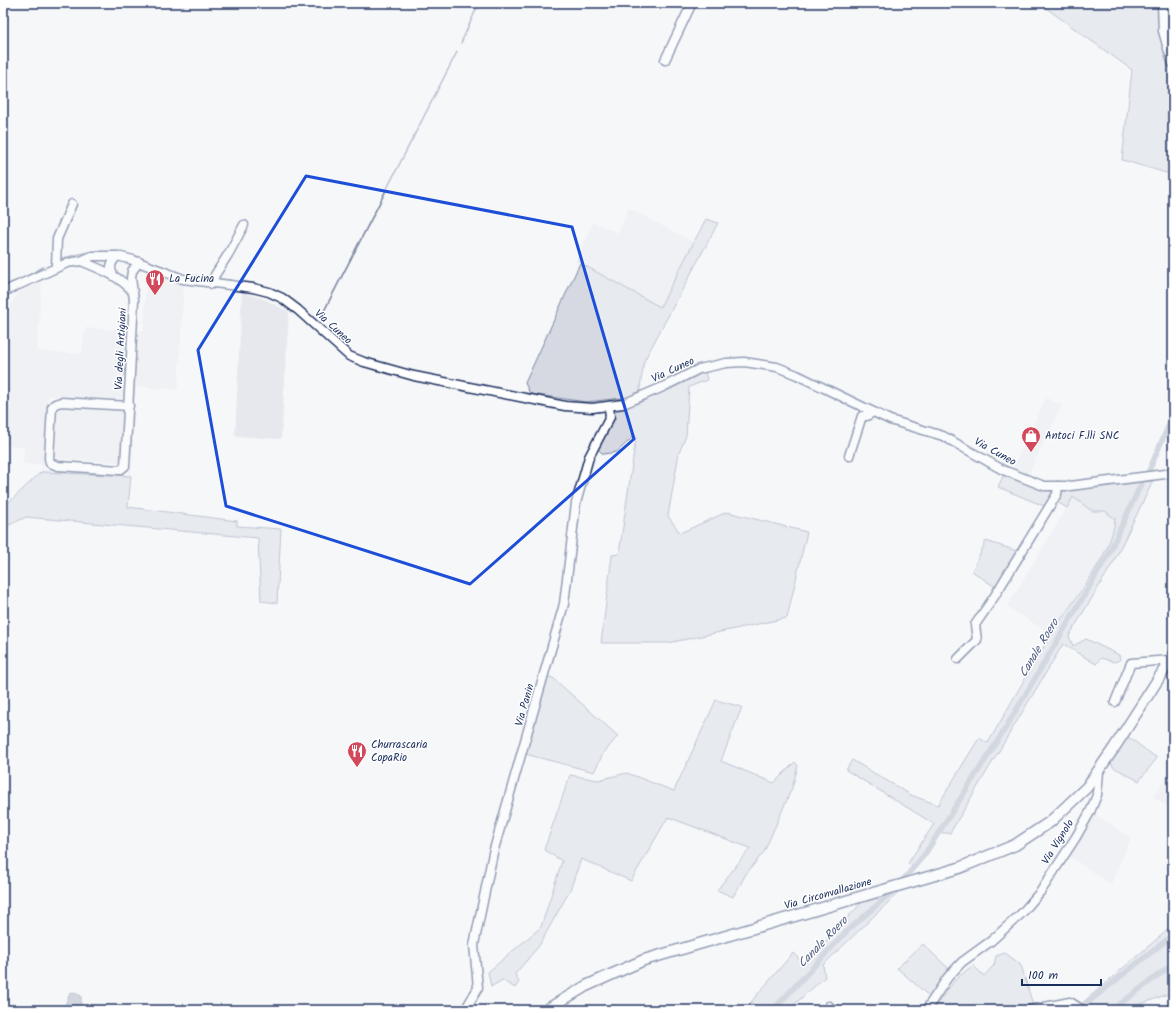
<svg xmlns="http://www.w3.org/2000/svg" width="1176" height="1013" viewBox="0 0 1176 1013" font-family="Kalam,sans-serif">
<rect width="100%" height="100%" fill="#f6f7f9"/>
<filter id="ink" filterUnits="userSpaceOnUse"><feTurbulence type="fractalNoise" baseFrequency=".025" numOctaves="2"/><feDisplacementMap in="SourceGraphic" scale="8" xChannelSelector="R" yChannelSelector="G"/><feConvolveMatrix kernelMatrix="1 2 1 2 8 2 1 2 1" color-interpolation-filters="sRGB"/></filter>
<g filter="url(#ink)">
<g fill="#e6e8ee" fill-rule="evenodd">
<path d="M 629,208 L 695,243 L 660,307 L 576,261 L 593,222 L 618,233 Z"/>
<path d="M 146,272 L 184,282 L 178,389 L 136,387 L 131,476 L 41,472 L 42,465 L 23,464 L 24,447 L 3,445 L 3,395 L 11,305 L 18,293 L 42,281 L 37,351 L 82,354 L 85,328 L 144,331 ZM 136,333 L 129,474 L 43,470 L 48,396 L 127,399 Z"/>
<path d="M 242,292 L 266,300 L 289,312 L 281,439 L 235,436 Z"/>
<path d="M 1046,398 L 1062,405 L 1028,475 L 1012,469 Z"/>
<path d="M 61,407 L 124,412 L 122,460 L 119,462 L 59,459 L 55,456 L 58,410 Z"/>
<path d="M 1073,497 L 1092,511 L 1105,511 L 1115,519 L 1114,533 L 1096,566 L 1051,634 L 1007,607 Z"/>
<path d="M 1170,771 L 1173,773 L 1173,810 L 1153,797 Z"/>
<path d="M 1094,813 L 1131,838 L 1111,884 L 1067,855 Z"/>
</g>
<g fill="#d6d9e2" stroke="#7884a0">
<path d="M 1039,3 L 1173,3 L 1173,221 L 1170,174 L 1122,160 L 1132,70 Z"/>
<path d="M 706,219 L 718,223 L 644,361 L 640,388 L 642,401 L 705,371 L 707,380 L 689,387 L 686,436 L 679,453 L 668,516 L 680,533 L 727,512 L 807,532 L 787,618 L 668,643 L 601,643 L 612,555 L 619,554 L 636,437 L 634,436 L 617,452 L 603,454 L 597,448 L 608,429 L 614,410 L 622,408 L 622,398 L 586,402 L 530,394 L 525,383 L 580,263 L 660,307 Z"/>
<path d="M 41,472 L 131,476 L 128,507 L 237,521 L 237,526 L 281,529 L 277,603 L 261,601 L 258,538 L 26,517 L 3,528 L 3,508 Z"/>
<path d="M 1004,474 L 1053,492 L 1153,481 L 1113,563 L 1069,636 L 1073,646 L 1086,639 L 1119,655 L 1120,660 L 1114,662 L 1101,658 L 1096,664 L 1063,644 L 950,833 L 940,833 L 927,855 L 915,868 L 908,863 L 934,824 L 846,770 L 852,760 L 911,795 L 938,805 L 979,738 L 988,743 C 1009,707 1029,670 1051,635 C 1070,603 1113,555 1115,519 L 1105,511 L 1092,511 L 1073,497 L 1067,508 L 1057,502 L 1044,506 L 998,487 Z"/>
<path d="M 986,541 L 1017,551 L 995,587 L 972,571 Z"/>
<path d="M 548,677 L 553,678 L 618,736 L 603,754 L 594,772 L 525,754 Z"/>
<path d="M 716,700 L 742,707 L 721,761 L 774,783 L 795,762 L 798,766 L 792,788 L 764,852 L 746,874 L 733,897 L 717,890 L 750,848 L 668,817 L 631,881 L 581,859 L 570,890 L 539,946 L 515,974 L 519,982 L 515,988 L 502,980 L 491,987 L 488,972 L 541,927 L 562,861 L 544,850 L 570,775 L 598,780 L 627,773 L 674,791 Z"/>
<path d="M 1127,736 L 1157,758 L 1139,781 L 1113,767 L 1110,761 Z"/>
<path d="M 898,893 L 823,965 L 825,977 L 788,1010 L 760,1010 L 751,1002 L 793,953 L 804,964 L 863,901 Z"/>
<path d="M 1173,924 L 1173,992 L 1139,1005 L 1133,1010 L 1074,1010 L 1164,933 Z"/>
<path d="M 923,944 L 948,968 L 930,997 L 897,968 Z"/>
<path d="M 1005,953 L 1019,963 L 1022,968 L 1033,1005 L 1014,1010 L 936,1010 L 934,1008 L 955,980 L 973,965 L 984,976 L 994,965 L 996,956 Z"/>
</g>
<path fill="#a9b0c1" stroke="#707c99" d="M 74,992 L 81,996 L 81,1010 L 63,1010 L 70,993 Z"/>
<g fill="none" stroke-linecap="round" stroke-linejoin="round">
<g stroke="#707c99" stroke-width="1.5">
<path d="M 461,43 L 479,3"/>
<path d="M 59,259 L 88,252 L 108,252"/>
<path d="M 22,279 L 43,267"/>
<path d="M 216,279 L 231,280"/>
<path d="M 10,283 L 16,281"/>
<path d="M 3,286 L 4,285"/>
<path d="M 323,313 L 457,52"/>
</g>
<g stroke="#a9b0c1" stroke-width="5.5">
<path d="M 903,880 L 925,854 L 1005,729 L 1108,555 L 1143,480 L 1148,473 L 1173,415"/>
<path d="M 773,1010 L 847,931 L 892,892"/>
<path d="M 1078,1010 L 1173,935"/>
<path d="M 1112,1010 L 1173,964"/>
</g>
<g stroke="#1b2f5e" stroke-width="11">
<g id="minor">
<path d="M 665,60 L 692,3"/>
<path d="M 81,261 C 100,269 120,276 133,292"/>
<path d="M 56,267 L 57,239 L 72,204"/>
<path d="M 113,275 C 109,267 111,263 117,256"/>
<path d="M 212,284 L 215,275 L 229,253 L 244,225"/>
<path d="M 3,292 L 67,263 L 81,261 L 92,256 L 117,256 L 133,260 L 183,279 L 253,288 L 269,292 L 282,298 L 298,310 L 349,356 L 364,362 L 414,376 L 565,406 L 592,408 L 623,404 L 663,387 L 699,369 L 726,363 L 744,362 L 777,367 L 797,375 L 890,420 L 943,436 L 1003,470 L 1044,486 L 1070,486 L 1173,473"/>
<path d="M 129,406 L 61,402 L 55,404 L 52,407 L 49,458 L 50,463 L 58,466 L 120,470 L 125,466 L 134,300 L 131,278 L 132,271 L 139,262"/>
<path d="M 849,456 L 862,416 L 867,416 L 873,412"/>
<path d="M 958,659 L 977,640 L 975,625 L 994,597 L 1057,494 L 1058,486"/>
<path d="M 1115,702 L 1131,663 L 1171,660"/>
<path d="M 829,1006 L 833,1010"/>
<path d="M 465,1010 L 478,988 L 474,945 L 493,853 L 564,604 L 576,503 L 589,457 L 610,417 L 609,407"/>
<path d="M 926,1010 L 948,977 L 962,962 L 991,941 L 1022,913 L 1041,891 L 1076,837 L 1090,812 L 1097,795 L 1099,772"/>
<path d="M 1029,1010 L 1070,1002 L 1081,1009"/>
</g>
</g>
<g stroke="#1b2f5e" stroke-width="13">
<g id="major">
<path d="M 1163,3 L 1164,31 L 1173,62"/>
<path d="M 546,1010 L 586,986 L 644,960 L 959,868 L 1015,845 L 1050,822 L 1087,787 L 1114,748 L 1173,656"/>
</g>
</g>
<use href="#minor" stroke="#fff" stroke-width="8"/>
<use href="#major" stroke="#fff" stroke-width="10"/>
</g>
</g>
<path d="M0 0H1176V1013H0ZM 306,176 L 572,227 L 634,439 L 470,584 L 226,506 L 198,350 Z" fill="#f6f7f9" fill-opacity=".55" fill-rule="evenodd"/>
<path fill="none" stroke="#1d4ed8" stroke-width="3" stroke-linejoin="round" d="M 306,176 L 572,227 L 634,439 L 470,584 L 226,506 L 198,350 Z"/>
<defs>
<g id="restaurant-pin" transform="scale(1)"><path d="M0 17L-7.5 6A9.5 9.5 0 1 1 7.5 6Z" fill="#d1495b" stroke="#fff"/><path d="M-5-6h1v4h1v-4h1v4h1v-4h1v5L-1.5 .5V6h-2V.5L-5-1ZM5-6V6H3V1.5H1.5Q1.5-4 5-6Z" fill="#fff"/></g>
<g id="shop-pin" transform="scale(1)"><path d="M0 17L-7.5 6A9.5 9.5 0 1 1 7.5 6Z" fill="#d1495b" stroke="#fff"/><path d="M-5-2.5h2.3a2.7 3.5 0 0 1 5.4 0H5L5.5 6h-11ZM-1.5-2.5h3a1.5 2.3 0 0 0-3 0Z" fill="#fff"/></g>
</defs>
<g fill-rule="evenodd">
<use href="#restaurant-pin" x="155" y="279"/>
<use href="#shop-pin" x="1031" y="436"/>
<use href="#restaurant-pin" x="357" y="751"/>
</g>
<g text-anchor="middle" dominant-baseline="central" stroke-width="3" stroke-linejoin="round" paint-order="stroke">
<g font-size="11" fill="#1b2f5e" stroke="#fff" text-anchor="start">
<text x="169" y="279">La Fucina</text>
<text x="1045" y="436">Antoci F.lli SNC</text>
<text x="371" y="745">Churrascaria<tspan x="371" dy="13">CopaRio</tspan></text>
</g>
<g font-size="11" fill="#1b2f5e" stroke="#fff">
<text transform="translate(333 327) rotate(42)">Via Cuneo</text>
<text transform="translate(121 349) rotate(-87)">Via degli Artigiani</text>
<text transform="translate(673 370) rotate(-25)">Via Cuneo</text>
<text transform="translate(995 452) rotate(29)">Via Cuneo</text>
<text transform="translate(525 705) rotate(-74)">Via Panin</text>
<text transform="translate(1058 842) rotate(-58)">Via Vignolo</text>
<text transform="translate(828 894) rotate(-16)">Via Circonvallazione</text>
</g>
<g font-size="12" font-style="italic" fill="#4d5c81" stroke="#fff">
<text transform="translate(1039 648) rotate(-59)">Canale Roero</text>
<text transform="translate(823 942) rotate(-46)">Canale Roero</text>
</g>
</g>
<rect width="1176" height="1013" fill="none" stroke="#fff" stroke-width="16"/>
<rect x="8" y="8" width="1160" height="997" fill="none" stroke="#1b2f5e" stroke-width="1.5" filter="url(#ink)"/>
<path d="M1022 979v6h79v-6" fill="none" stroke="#1b2f5e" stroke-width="2"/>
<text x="1028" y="979" font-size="12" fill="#1b2f5e" stroke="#ffffff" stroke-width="3" paint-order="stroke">100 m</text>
</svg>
